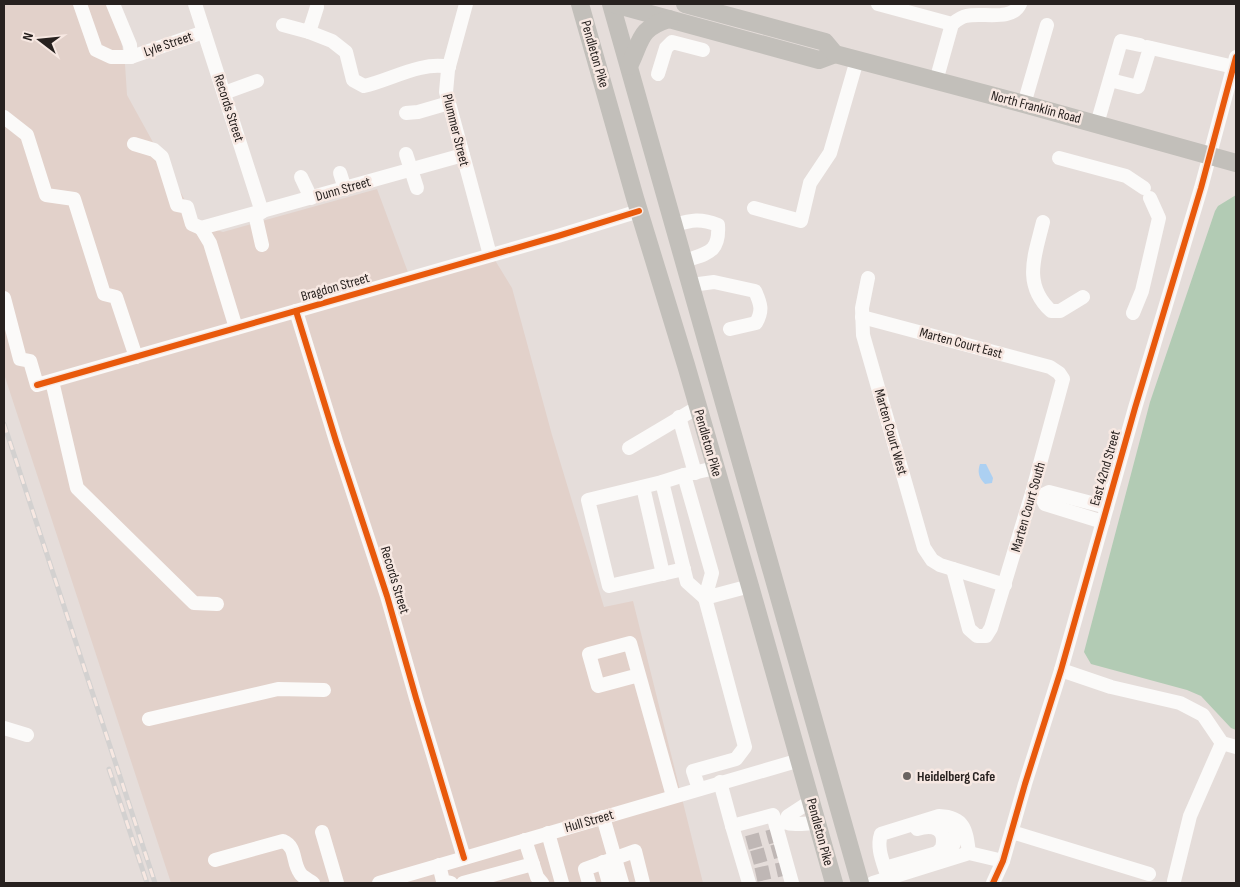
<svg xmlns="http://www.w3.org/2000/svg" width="1240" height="887" viewBox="0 0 1240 887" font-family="'Sofia Sans Condensed',sans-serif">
<rect width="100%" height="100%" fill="#e5ddda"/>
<path fill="#e2d1ca" d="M 4,4 L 115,4 L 125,64 L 127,95 L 198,224 L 223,232 L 377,189 L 409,275 L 490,252 L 512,288 L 552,435 L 604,607 L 633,601 L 703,883 L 171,883 L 4,374 Z"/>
<path fill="#b2cbb4" d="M 1236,195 L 1236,730 L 1231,728 L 1201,696 L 1187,690 L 1091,664 L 1084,652 L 1150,402 L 1215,211 L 1218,206 Z"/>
<path fill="#acd0f2" d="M 980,464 L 986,464 L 993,478 L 992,483 L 985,484 C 979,478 977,472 980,464 Z"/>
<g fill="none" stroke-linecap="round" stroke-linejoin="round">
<g stroke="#bfb7b5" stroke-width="14" stroke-dasharray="14 7" stroke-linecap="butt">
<path d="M 747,843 L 773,836"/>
<path d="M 752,858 L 777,851"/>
<path d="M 756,875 L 783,869"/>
</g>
<g stroke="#fbfaf9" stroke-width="14">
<path d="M 80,4 L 96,50 L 111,57 L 131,57 L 130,45 L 113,4"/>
<path d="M 195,4 L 262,212"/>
<path d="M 466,4 L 448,70 L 446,92 L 490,255"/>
<path d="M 878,4 L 952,24 C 956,21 961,17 966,16 C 982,12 1012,22 1020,4"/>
<path d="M 283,25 L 309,32 L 317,7"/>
<path d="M 309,32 L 332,41 L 346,52 L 353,80 L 364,86 C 391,80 421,61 449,67"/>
<path d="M 1147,47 L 1234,67"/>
<path d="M 131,57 L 204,32"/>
<path d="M 658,74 L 666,48 L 672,42 L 703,50"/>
<path d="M 1110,80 L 1138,87 L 1150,48"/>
<path d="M 936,81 L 952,24"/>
<path d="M 224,93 L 257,81"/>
<path d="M 1024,104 L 1047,25"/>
<path d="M 406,113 L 418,112 L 449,103"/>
<path d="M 4,117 L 27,135 L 46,195 L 74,199 L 104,294 L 116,297 L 136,357"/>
<path d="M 1097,124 L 1121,41 L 1140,45"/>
<path d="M 134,144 L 154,150 L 162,157 L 177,205 L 187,207 L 192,224 L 201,228 L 463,155"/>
<path d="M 406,154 L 417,188"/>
<path d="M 1059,158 L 1126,176 L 1144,188"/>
<path d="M 340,173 L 345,189"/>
<path d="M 301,177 L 311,198"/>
<path d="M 754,208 L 801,221 L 810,183 L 830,153 L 857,60"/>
<path d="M 255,214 L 262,245"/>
<path d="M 1043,222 C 1035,255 1022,284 1051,311 L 1060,311 L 1083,297"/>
<path d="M 674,225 C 692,220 700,218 718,225 C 720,253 707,253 685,261"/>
<path d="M 201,228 L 210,243 L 236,328"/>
<path d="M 868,278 L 862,308 L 863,335 L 924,548 L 932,560 L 940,565 L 1005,585"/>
<path d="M 691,285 L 714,282 L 755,291 C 761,304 763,311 756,323 L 730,329"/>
<path d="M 4,298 L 20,359 L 30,361 L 37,385 L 558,236 L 639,211"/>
<path d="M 296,311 L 336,441 L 387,596 L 416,698 L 464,858"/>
<path d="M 1133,313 L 1142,291 L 1159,218 L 1150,198"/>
<path d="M 862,317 L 1050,367 L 1059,373 L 1063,379 L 1032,493 L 991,628 L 986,636 L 977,636 L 969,629 L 953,569"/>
<path d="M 52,381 L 77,488 L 194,603 L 217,604"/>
<path d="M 679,417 L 695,473"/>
<path d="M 629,448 L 698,407"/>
<path d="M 662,482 L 687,582 L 705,598 L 712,573 L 684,475 L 715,468"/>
<path d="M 643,487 L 663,574"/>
<path d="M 1032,493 L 1041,496 L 1045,504 L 1103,522"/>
<path d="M 1041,496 L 1049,492 L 1107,507"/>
<path d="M 684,569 L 609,586 L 588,500 L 662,482 L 684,475"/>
<path d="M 1061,670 L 1111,687 L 1180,703 L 1203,715 L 1222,743 L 1236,747"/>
<path d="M 639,675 L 598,686 L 589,654 L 630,643 L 673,796"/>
<path d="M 149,719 L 278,689 L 324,690"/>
<path d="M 4,728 L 27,735"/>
<path d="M 720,782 L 732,826 L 773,815 L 792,883"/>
<path d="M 699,789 L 693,771 L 736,759 L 745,747 L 705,598 L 750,586"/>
<path d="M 603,817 L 622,883"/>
<path d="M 785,822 L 788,816 L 811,801"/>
<path d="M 776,825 L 785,822 C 794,826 807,823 818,823"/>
<path d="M 732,826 L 749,883"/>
<path d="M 322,832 L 337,883"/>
<path d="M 1012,832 L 1149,874"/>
<path d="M 548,833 L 562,883"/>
<path d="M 525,840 L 537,877 L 542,883"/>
<path d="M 938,853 C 942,852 947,852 950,849 C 956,844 958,830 951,825 C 950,824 945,823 943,823"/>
<path d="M 215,860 L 283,841 C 297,847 292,862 300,873 C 302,877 309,880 313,883"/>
<path d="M 603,862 L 609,883"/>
<path d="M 439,865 L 443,881 L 451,883"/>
<path d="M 885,868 L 937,853 L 942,848 C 947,828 933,824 917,829"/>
<path d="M 888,878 C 884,864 876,849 881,834 L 939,816 C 965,817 966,830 969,853"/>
<path d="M 1174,881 L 1190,816 L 1222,743"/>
<path d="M 379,883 L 800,760"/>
<path d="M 463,883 L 533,864"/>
<path d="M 589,883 L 585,869 L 635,851 L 643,883"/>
<path d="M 873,883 L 969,853 L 1003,861"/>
<path d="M 993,883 L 1003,861 L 1025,784 L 1061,670 L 1135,408 L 1201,188 L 1236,57"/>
</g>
<g stroke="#c2bfba" stroke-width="18">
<path d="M 580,4 L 635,198 L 686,365 L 750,586 L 834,883"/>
<path d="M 611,4 L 860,883"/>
<path d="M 614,4 L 819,60 L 835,54"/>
<path d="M 685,4 L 825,42 L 835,54 L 1024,104 L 1236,163"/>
<path d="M 629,66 C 642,40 638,29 669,19"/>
</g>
<g stroke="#d3d1d0" stroke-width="5">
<g id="rail">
<path d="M 4,424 L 155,883"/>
<path d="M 109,769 L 147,883"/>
</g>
</g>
<use href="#rail" stroke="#f7e8e2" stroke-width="3" stroke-dasharray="9" stroke-linecap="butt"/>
<g stroke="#f7e8e2" stroke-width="9">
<g id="cycleway">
<path d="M 296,311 L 336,441 L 387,596 L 416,698 L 464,858"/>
<path d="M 37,385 L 558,236 L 639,211"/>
<path d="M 993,883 L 1003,861 L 1025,784 L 1061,670 L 1135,408 L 1201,188 L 1236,57"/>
</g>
</g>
<use href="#cycleway" stroke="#e8590c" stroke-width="6"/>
</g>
<circle fill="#6a6360" stroke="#f7e8e2" stroke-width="2" cx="907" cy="776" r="5"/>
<g text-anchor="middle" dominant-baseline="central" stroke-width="5" stroke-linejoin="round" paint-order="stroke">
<g font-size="14" fill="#27211f" stroke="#f7e8e2">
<text transform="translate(168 44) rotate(-19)">Lyle Street</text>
<text transform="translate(595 54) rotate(74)">Pendleton Pike</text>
<text transform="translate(1036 107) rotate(15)">North Franklin Road</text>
<text transform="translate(229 108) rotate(72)">Records Street</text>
<text transform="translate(456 130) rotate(76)">Plummer Street</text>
<text transform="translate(343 189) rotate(-16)">Dunn Street</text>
<text transform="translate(335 287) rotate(-16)">Bragdon Street</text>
<text transform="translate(961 343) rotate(15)">Marten Court East</text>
<text transform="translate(891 432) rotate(74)">Marten Court West</text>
<text transform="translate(708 443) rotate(74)">Pendleton Pike</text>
<text transform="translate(1105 468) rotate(-74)">East 42nd Street</text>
<text transform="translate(1028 507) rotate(-74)">Marten Court South</text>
<text transform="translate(395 580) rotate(73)">Records Street</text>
<text transform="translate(589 821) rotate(-16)">Hull Street</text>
<text transform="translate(820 832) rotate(75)">Pendleton Pike</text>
</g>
<g font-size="14" font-weight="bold" fill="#27211f" stroke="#f7e8e2" text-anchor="start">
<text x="917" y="776">Heidelberg Cafe</text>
</g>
</g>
<rect width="1240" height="887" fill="none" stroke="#27211f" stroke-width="10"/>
<g transform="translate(40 40) rotate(286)" stroke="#f7e8e2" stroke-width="4" paint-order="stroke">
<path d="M0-4L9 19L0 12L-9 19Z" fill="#27211f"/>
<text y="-8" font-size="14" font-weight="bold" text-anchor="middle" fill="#27211f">N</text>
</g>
</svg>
